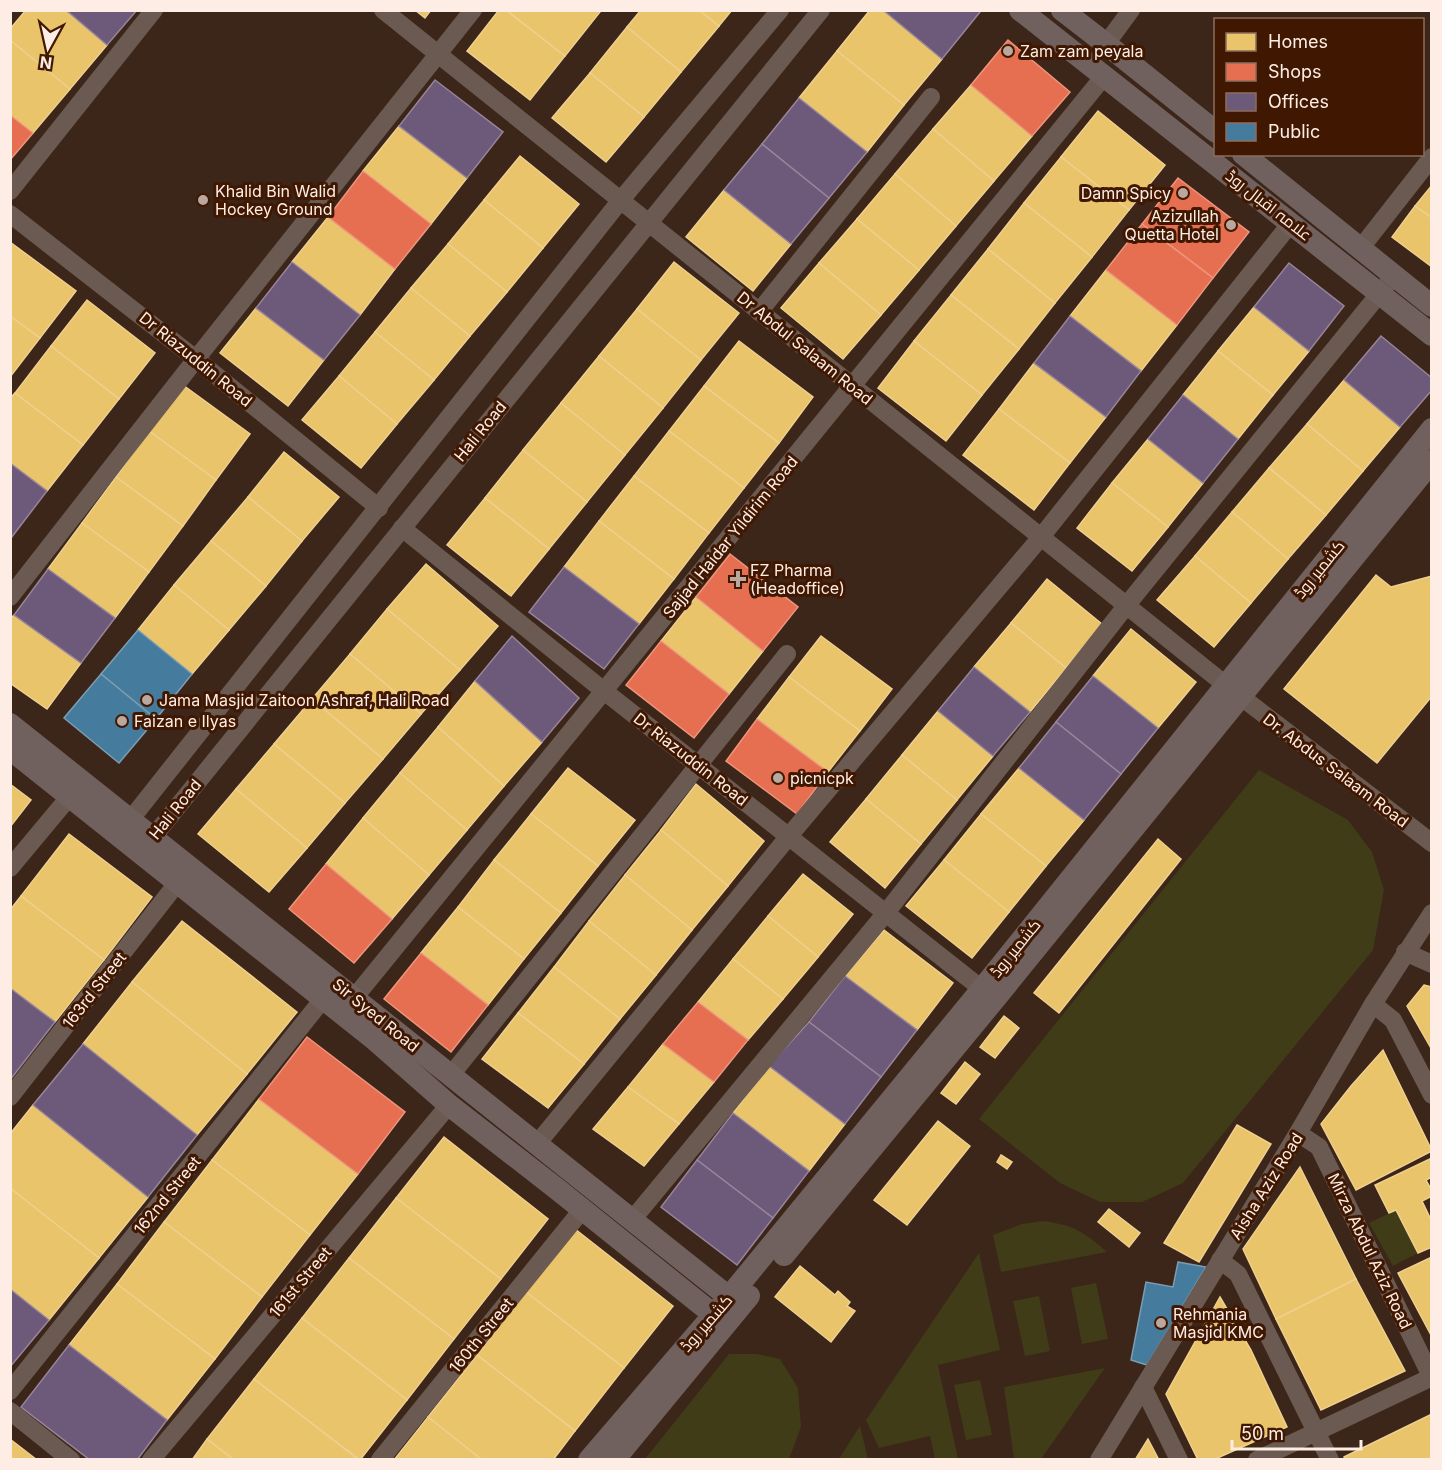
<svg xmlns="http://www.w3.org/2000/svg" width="1442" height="1470" viewBox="0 0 1442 1470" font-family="Inter,Cairo,sans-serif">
<rect width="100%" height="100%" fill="#3c2619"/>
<g fill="#3f3c17">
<path d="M 1259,770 L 1348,820 L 1372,852 L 1384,890 L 1373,950 L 1183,1183 L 1142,1202 L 1100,1202 L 1060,1183 L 979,1119 Z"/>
<path d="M 1396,1210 L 1418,1253 L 1393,1266 L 1369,1223 Z"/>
<path d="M 1043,1221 C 1074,1225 1084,1232 1107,1252 L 1001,1272 L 993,1235 L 1022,1224 Z"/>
<path d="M 979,1253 L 1000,1350 L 938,1365 L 958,1459 L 935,1459 L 930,1436 L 879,1448 L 866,1420 Z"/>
<path d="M 1096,1283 L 1108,1339 L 1082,1344 L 1071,1288 Z"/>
<path d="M 1039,1296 L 1050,1351 L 1025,1356 L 1013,1301 Z"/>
<path d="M 729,1354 L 757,1354 L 780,1359 L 798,1388 L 801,1427 L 789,1459 L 645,1459 Z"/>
<path d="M 1105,1368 L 1041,1459 L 1014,1459 L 1004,1387 Z"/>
<path d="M 980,1380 L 992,1435 L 966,1440 L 954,1385 Z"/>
<path d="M 860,1426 L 868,1459 L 839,1459 Z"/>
</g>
<g fill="#e9c46a" stroke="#efd08f" stroke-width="1.5">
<path d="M 26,10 L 66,10 L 107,45 L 70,89 L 10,40 L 10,29 Z"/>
<path d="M 415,10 L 431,10 L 425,18 Z"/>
<path d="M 499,10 L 506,10 L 565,56 L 530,100 L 467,51 Z"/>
<path d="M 506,10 L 599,10 L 600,12 L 565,56 Z"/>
<path d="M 641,10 L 699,10 L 719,26 L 681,72 L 627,27 Z"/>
<path d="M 699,10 L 732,10 L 719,26 Z"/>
<path d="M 870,10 L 883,10 L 942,59 L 904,105 L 837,51 Z"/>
<path d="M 627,27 L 681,72 L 644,117 L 590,73 Z"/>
<path d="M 10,40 L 70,89 L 33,133 L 10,115 Z"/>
<path d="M 837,51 L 904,105 L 867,152 L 799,98 Z"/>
<path d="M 590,73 L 644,117 L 606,162 L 552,118 Z"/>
<path d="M 971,85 L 1032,136 L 994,181 L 933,129 Z"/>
<path d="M 1098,111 L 1165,165 L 1129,210 L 1061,157 Z"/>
<path d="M 399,126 L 467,178 L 431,224 L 363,171 Z"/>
<path d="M 933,129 L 994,181 L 956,226 L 895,174 Z"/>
<path d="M 520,156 L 579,204 L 543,248 L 484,200 Z"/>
<path d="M 1061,157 L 1129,210 L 1092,257 L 1024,203 Z"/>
<path d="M 895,174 L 956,226 L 919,270 L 857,219 Z"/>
<path d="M 1432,185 L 1432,218 L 1415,206 Z"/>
<path d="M 724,190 L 791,244 L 753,291 L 686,237 Z"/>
<path d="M 484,200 L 543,248 L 507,292 L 448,244 Z"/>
<path d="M 1024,203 L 1092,257 L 1055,303 L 988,249 Z"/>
<path d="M 1415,206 L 1432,218 L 1432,267 L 1392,237 Z"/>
<path d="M 328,217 L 395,269 L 360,315 L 292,262 Z"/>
<path d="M 857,219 L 919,270 L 881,315 L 819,263 Z"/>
<path d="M 10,242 L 76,291 L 40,338 L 10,316 Z"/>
<path d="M 448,244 L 507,292 L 470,336 L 411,288 Z"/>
<path d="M 988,249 L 1055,303 L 1019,349 L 951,295 Z"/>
<path d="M 674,262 L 739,313 L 701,360 L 637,309 Z"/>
<path d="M 819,263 L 881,315 L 843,359 L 781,308 Z"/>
<path d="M 1106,270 L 1177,325 L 1141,371 L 1070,316 Z"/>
<path d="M 411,288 L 470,336 L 434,380 L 375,332 Z"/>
<path d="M 951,295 L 1019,349 L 982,395 L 914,341 Z"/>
<path d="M 87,300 L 155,353 L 119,399 L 51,346 Z"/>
<path d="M 1254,307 L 1309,351 L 1273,395 L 1218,351 Z"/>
<path d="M 256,308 L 324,360 L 288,406 L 220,353 Z"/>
<path d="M 637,309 L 701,360 L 663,408 L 599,356 Z"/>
<path d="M 10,316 L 40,338 L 10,377 Z"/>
<path d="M 375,332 L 434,380 L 397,424 L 339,376 Z"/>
<path d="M 739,341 L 813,397 L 779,443 L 704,386 Z"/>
<path d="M 914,341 L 982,395 L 946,441 L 878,388 Z"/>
<path d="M 51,346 L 119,399 L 83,445 L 15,393 Z"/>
<path d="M 1218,351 L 1273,395 L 1238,439 L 1183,395 Z"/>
<path d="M 599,356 L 663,408 L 625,455 L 561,403 Z"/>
<path d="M 1034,363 L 1106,417 L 1070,463 L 999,409 Z"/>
<path d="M 339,376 L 397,424 L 361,468 L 302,420 Z"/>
<path d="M 1344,380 L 1400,427 L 1363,471 L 1307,424 Z"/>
<path d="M 183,385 L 250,434 L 216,480 L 149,431 Z"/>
<path d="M 704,386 L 779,443 L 744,488 L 669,431 Z"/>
<path d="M 15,393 L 83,445 L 47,491 L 10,463 L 10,398 Z"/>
<path d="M 561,403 L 625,455 L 587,502 L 523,450 Z"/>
<path d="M 999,409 L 1070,463 L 1034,510 L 963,455 Z"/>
<path d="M 1307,424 L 1363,471 L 1326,515 L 1269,468 Z"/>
<path d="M 149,431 L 216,480 L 183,526 L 116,477 Z"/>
<path d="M 669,431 L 744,488 L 709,533 L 634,476 Z"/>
<path d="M 1148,439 L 1203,483 L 1168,527 L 1112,483 Z"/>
<path d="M 523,450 L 587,502 L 549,549 L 485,498 Z"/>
<path d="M 284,452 L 339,497 L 302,541 L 248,497 Z"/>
<path d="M 1269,468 L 1326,515 L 1288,559 L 1232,512 Z"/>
<path d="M 634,476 L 709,533 L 674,579 L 599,521 Z"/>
<path d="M 116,477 L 183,526 L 149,572 L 82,523 Z"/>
<path d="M 1112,483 L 1168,527 L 1132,571 L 1077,528 Z"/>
<path d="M 248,497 L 302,541 L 266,586 L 211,541 Z"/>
<path d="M 485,498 L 549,549 L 511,596 L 447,545 Z"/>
<path d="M 1232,512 L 1288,559 L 1251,603 L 1195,556 Z"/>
<path d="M 599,521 L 674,579 L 639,624 L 564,567 Z"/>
<path d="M 82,523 L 149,572 L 115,618 L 48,569 Z"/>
<path d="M 211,541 L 266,586 L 229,630 L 174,585 Z"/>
<path d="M 1195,556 L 1251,603 L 1214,647 L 1157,600 Z"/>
<path d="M 426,564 L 498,626 L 460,670 L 387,609 Z"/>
<path d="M 1376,575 L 1391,587 L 1432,576 L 1432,696 L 1377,763 L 1284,689 Z"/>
<path d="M 1047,579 L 1102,624 L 1066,668 L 1011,623 Z"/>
<path d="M 174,585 L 229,630 L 192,674 L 138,630 Z"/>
<path d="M 696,597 L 763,651 L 729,694 L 661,641 Z"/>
<path d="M 387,609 L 460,670 L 421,714 L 350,654 Z"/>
<path d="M 14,615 L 81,663 L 47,709 L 10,683 L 10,619 Z"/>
<path d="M 1011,623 L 1066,668 L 1030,712 L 974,667 Z"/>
<path d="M 1131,629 L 1196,682 L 1158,728 L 1093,676 Z"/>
<path d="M 821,636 L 892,689 L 860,731 L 789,677 Z"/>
<path d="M 350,654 L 421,714 L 383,759 L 312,699 Z"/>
<path d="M 789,677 L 860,731 L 828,772 L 757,719 Z"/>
<path d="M 475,681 L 542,742 L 504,786 L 438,727 Z"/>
<path d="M 312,699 L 383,759 L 345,803 L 274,744 Z"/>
<path d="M 938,711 L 993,756 L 957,800 L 902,755 Z"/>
<path d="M 438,727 L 504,786 L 467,830 L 400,773 Z"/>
<path d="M 274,744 L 345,803 L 307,848 L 236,789 Z"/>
<path d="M 902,755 L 957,800 L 921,844 L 866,799 Z"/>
<path d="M 568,768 L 635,820 L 598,866 L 531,814 Z"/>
<path d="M 1019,768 L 1084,820 L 1046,866 L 981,814 Z"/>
<path d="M 400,773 L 467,830 L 429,875 L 363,818 Z"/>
<path d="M 10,784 L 31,800 L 10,827 Z"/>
<path d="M 696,784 L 764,841 L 728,886 L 661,830 Z"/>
<path d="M 236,789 L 307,848 L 269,892 L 198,834 Z"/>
<path d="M 866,799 L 921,844 L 885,888 L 830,842 Z"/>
<path d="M 531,814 L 598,866 L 561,913 L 494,860 Z"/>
<path d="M 981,814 L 1046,866 L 1009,912 L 944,860 Z"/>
<path d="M 363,818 L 429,875 L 392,919 L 326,864 Z"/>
<path d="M 661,830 L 728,886 L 692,930 L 625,875 Z"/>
<path d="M 69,834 L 152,897 L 104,960 L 21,896 Z"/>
<path d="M 1158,839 L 1181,859 L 1059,1013 L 1034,993 Z"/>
<path d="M 494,860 L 561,913 L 524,959 L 458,907 Z"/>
<path d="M 944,860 L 1009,912 L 972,958 L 906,906 Z"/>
<path d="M 803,874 L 853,914 L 818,957 L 768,916 Z"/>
<path d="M 625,875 L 692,930 L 656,975 L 589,921 Z"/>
<path d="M 21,896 L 104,960 L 55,1022 L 10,988 L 10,910 Z"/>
<path d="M 458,907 L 524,959 L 488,1005 L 421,953 Z"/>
<path d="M 768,916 L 818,957 L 783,999 L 733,959 Z"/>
<path d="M 182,921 L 297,1012 L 247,1074 L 132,982 Z"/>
<path d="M 589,921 L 656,975 L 620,1019 L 554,967 Z"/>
<path d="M 884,930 L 953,983 L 917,1030 L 845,976 Z"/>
<path d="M 733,959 L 783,999 L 748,1040 L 698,1002 Z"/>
<path d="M 554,967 L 620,1019 L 584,1064 L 518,1013 Z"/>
<path d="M 132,982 L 247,1074 L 197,1135 L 83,1044 Z"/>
<path d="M 1424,985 L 1432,987 L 1432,1050 L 1407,1006 Z"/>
<path d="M 518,1013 L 584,1064 L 548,1108 L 482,1059 Z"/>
<path d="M 1004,1016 L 1019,1028 L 995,1058 L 980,1047 Z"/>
<path d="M 663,1044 L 714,1082 L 679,1124 L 628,1087 Z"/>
<path d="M 1383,1050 L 1432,1151 L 1356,1190 L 1321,1124 L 1351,1086 Z"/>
<path d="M 965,1062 L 980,1074 L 956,1104 L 941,1093 Z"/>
<path d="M 769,1066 L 845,1124 L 809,1171 L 733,1113 Z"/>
<path d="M 628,1087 L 679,1124 L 644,1166 L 593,1129 Z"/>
<path d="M 259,1099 L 358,1174 L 310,1235 L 212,1160 Z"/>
<path d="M 33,1105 L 148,1197 L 99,1258 L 10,1188 L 10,1134 Z"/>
<path d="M 938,1121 L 970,1146 L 907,1225 L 874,1200 Z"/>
<path d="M 1237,1125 L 1271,1144 L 1199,1262 L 1164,1243 Z"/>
<path d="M 444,1137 L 548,1219 L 501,1279 L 396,1198 Z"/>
<path d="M 1001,1155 L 1012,1162 L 1007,1169 L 997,1162 Z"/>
<path d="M 1432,1158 L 1432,1177 L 1426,1180 L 1432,1191 L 1432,1196 L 1422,1201 L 1432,1222 L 1432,1247 L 1418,1253 L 1396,1210 L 1389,1213 L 1375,1185 Z"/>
<path d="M 212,1160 L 310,1235 L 262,1297 L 164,1222 Z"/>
<path d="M 1300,1167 L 1356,1279 L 1276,1319 L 1243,1249 Z"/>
<path d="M 10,1188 L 99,1258 L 49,1320 L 10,1289 Z"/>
<path d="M 396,1198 L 501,1279 L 454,1339 L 349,1258 Z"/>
<path d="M 1109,1209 L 1140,1233 L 1129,1247 L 1098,1222 Z"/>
<path d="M 164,1222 L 262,1297 L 215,1359 L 117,1284 Z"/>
<path d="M 575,1229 L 673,1306 L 624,1368 L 526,1292 Z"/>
<path d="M 1432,1257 L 1432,1337 L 1398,1273 Z"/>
<path d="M 349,1258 L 454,1339 L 407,1400 L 302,1318 Z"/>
<path d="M 800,1266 L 835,1295 L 838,1291 L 850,1302 L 847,1306 L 855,1311 L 831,1342 L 775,1297 Z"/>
<path d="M 1356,1279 L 1405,1371 L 1321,1410 L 1276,1319 Z"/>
<path d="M 117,1284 L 215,1359 L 167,1420 L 69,1345 Z"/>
<path d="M 526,1292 L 624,1368 L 575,1431 L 477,1355 Z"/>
<path d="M 1220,1297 L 1251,1350 L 1287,1427 L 1213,1460 L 1198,1460 L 1166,1394 Z"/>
<path d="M 302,1318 L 407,1400 L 360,1460 L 254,1379 Z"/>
<path d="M 477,1355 L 575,1431 L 553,1460 L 482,1460 L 428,1417 Z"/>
<path d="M 254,1379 L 359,1460 L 234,1460 L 207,1439 Z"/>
<path d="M 1432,1414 L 1432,1460 L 1345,1460 L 1344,1457 Z"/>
<path d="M 428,1417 L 482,1460 L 394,1460 Z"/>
<path d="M 10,1439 L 37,1460 L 10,1460 Z"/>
<path d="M 207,1439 L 234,1460 L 192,1460 Z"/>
<path d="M 1148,1439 L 1159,1460 L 1135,1460 Z"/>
</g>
<g fill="#e76f51" stroke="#ee957d" stroke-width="1.5">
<path d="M 1008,40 L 1070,92 L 1032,136 L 971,85 Z"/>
<path d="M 10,115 L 33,133 L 10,160 Z"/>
<path d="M 363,171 L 431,224 L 395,269 L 328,217 Z"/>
<path d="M 1178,178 L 1249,232 L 1213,278 L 1142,224 Z"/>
<path d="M 1142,224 L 1213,278 L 1177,325 L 1106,270 Z"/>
<path d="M 730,554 L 798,607 L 763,651 L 696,597 Z"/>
<path d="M 661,641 L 729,694 L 694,738 L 626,685 Z"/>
<path d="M 757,719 L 828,772 L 797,814 L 726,761 Z"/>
<path d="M 326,864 L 392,919 L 354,963 L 289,909 Z"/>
<path d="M 421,953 L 488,1005 L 451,1052 L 384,999 Z"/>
<path d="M 698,1002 L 748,1040 L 714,1082 L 663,1044 Z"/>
<path d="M 307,1037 L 405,1112 L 358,1174 L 259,1099 Z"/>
</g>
<g fill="#6d597a" stroke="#98859a" stroke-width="1.5">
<path d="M 66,10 L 137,10 L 107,45 Z"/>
<path d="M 883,10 L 978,10 L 980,12 L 942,59 Z"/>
<path d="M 435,80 L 503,132 L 467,178 L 399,126 Z"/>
<path d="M 799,98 L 867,152 L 829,198 L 762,144 Z"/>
<path d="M 762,144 L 829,198 L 791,244 L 724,190 Z"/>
<path d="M 292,262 L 360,315 L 324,360 L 256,308 Z"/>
<path d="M 1289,263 L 1344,306 L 1309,351 L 1254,307 Z"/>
<path d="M 1070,316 L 1141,371 L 1106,417 L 1034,363 Z"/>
<path d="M 1381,336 L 1432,378 L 1432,390 L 1400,427 L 1344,380 Z"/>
<path d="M 1183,395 L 1238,439 L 1203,483 L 1148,439 Z"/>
<path d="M 10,463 L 47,491 L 11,538 L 10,537 Z"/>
<path d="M 564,567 L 639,624 L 604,669 L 529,612 Z"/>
<path d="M 48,569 L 115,618 L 81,663 L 14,615 Z"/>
<path d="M 512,636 L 579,698 L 542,742 L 475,681 Z"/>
<path d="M 974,667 L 1030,712 L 993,756 L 938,711 Z"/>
<path d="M 1093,676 L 1158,728 L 1121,774 L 1056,722 Z"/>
<path d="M 1056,722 L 1121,774 L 1084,820 L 1019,768 Z"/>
<path d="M 845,976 L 917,1030 L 881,1077 L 809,1022 Z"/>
<path d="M 10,988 L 55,1022 L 10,1080 Z"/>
<path d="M 809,1022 L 881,1077 L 845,1124 L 769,1066 Z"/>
<path d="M 83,1044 L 197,1135 L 148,1197 L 33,1105 Z"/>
<path d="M 733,1113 L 809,1171 L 773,1218 L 697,1160 Z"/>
<path d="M 697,1160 L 773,1218 L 737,1265 L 661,1207 Z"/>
<path d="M 10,1289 L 49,1320 L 10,1367 Z"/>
<path d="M 69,1345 L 167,1420 L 137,1460 L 90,1460 L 21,1407 Z"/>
</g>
<g fill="#457b9d" stroke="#7c9db3" stroke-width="1.5">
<path d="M 138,630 L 192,674 L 156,719 L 101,674 Z"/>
<path d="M 101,674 L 156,719 L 119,763 L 64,718 Z"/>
<path d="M 1178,1262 L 1206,1267 L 1147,1365 L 1131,1360 L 1146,1282 L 1173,1287 Z"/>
</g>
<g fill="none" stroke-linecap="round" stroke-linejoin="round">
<g stroke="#6b5a51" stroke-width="18">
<path d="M 383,10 L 1227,686"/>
<path d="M 1106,44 L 1131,10"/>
<path d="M 10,191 L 154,10"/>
<path d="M 10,214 L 196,359 L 379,508"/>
<path d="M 1360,249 L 1432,157"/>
<path d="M 759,312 L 931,97"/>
<path d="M 402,528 L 604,691 L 982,989"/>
<path d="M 10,597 L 196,359 L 473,10"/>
<path d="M 1240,696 L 1432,843"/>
<path d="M 123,829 L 620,201 L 780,10"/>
<path d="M 145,847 L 821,10"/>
<path d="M 10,868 L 70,796"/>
<path d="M 1405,952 L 1432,964"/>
<path d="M 354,998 L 1105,75"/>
<path d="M 1373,1004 L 1393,1020 L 1432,1095"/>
<path d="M 451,1075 L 787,654"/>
<path d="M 10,1097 L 178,882"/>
<path d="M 1298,1133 L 1319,1147 L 1432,1378"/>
<path d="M 537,1144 L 789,836 L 1041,537 L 1291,223"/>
<path d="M 632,1220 L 885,914 L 1126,606 L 1388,283"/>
<path d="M 1220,1260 L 1238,1274 L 1330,1460"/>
<path d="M 1143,1387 L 1179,1460"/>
<path d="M 10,1391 L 323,999"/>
<path d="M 10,1411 L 71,1460"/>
<path d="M 151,1460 L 449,1105"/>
<path d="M 380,1460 L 582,1210"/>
<path d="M 1099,1460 L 1298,1133 L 1373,1004 L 1432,913"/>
<path d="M 1257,1460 L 1432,1377"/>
</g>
<g stroke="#71615e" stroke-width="22">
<path d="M 1020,10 L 1432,335"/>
<path d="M 1062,10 L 1106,44 L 1216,132"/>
<path d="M 1243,154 L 1432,306"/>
<path d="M 10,724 L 740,1306"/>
<path d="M 10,749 L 375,1040 L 449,1105 L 557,1189 L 724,1323"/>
<path d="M 784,1255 L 994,1000 L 1432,461"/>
<path d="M 589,1460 L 729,1297 L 982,989 L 1432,429"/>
<path d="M 614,1460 L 749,1296"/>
</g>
</g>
<g fill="#baa79e" stroke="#401801" stroke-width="2">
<circle cx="1008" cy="51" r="6"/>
<circle cx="1183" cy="193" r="6"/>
<circle cx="203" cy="200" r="6"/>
<circle cx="1231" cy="225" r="6"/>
<path d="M735 570h6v6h6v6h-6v6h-6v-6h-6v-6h6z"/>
<circle cx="147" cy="700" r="6"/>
<circle cx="122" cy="721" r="6"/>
<circle cx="778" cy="778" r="6"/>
<circle cx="1161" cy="1323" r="6"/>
</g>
<g text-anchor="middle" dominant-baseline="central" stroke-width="6" stroke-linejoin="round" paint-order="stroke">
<g font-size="16" fill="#feede5" stroke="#401801" text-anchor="start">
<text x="1020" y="51">Zam zam peyala</text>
<text x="215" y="191">Khalid Bin Walid<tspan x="215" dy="18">Hockey Ground</tspan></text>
<text x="1171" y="193" text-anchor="end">Damn Spicy</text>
<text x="1219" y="216" text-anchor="end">Azizullah<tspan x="1219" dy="18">Quetta Hotel</tspan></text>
<text x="750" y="570">FZ Pharma<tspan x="750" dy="18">(Headoffice)</tspan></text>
<text x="159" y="700">Jama Masjid Zaitoon Ashraf, Hali Road</text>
<text x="134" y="721">Faizan e Ilyas</text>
<text x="790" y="778">picnicpk</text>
<text x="1173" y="1314">Rehmania<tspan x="1173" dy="18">Masjid KMC</tspan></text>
</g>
<g font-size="16" fill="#feede5" stroke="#401801">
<text transform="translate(1269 205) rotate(38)">علامہ اقبال روڈ</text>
<text transform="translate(805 348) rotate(39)">Dr Abdul Salaam Road</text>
<text transform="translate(196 359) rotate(39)">Dr Riazuddin Road</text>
<text transform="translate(480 431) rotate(-51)">Hali Road</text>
<text transform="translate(730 537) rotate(-51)">Sajjad Haidar Yildirim Road</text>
<text transform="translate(1319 569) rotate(-51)">کشمیر روڈ</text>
<text transform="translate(691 759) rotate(38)">Dr Riazuddin Road</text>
<text transform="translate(1336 770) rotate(37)">Dr. Abdus Salaam Road</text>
<text transform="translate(175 809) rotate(-51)">Hali Road</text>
<text transform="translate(1015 948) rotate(-51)">کشمیر روڈ</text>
<text transform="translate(94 990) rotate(-52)">163rd Street</text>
<text transform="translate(376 1015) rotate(39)">Sir Syed Road</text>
<text transform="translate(1266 1186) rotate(-58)">Aisha Aziz Road</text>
<text transform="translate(167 1195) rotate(-51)">162nd Street</text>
<text transform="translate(1370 1251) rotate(64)">Mirza Abdul Aziz Road</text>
<text transform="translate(300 1282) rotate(-50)">161st Street</text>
<text transform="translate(706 1323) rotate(-49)">کشمیر روڈ</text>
<text transform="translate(481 1335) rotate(-51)">160th Street</text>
</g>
</g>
<rect width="1442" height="1470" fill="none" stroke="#feede5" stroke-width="24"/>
<rect x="1214" y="18" width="210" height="138" fill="#401801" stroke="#8c6d5c" stroke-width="1.5"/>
<rect x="1226" y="33" width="30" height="18" fill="#e9c46a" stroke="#8c6d5c" stroke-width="1.5"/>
<text x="1268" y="48" font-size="18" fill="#feede5">Homes</text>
<rect x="1226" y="63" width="30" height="18" fill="#e76f51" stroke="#8c6d5c" stroke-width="1.5"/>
<text x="1268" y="78" font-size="18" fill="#feede5">Shops</text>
<rect x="1226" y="93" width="30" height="18" fill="#6d597a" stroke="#8c6d5c" stroke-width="1.5"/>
<text x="1268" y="108" font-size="18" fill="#feede5">Offices</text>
<rect x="1226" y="123" width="30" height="18" fill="#457b9d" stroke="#8c6d5c" stroke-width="1.5"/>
<text x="1268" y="138" font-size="18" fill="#feede5">Public</text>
<g transform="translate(48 48) rotate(188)" stroke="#401801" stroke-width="4.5" paint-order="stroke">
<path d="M0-4.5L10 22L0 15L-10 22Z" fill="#feede5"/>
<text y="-9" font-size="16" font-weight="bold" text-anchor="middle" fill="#feede5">N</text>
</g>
<path d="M1232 1440v9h129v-9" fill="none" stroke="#feede5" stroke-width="3"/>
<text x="1241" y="1440" font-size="18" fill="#feede5" stroke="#401801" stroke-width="4.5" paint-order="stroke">50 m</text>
</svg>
